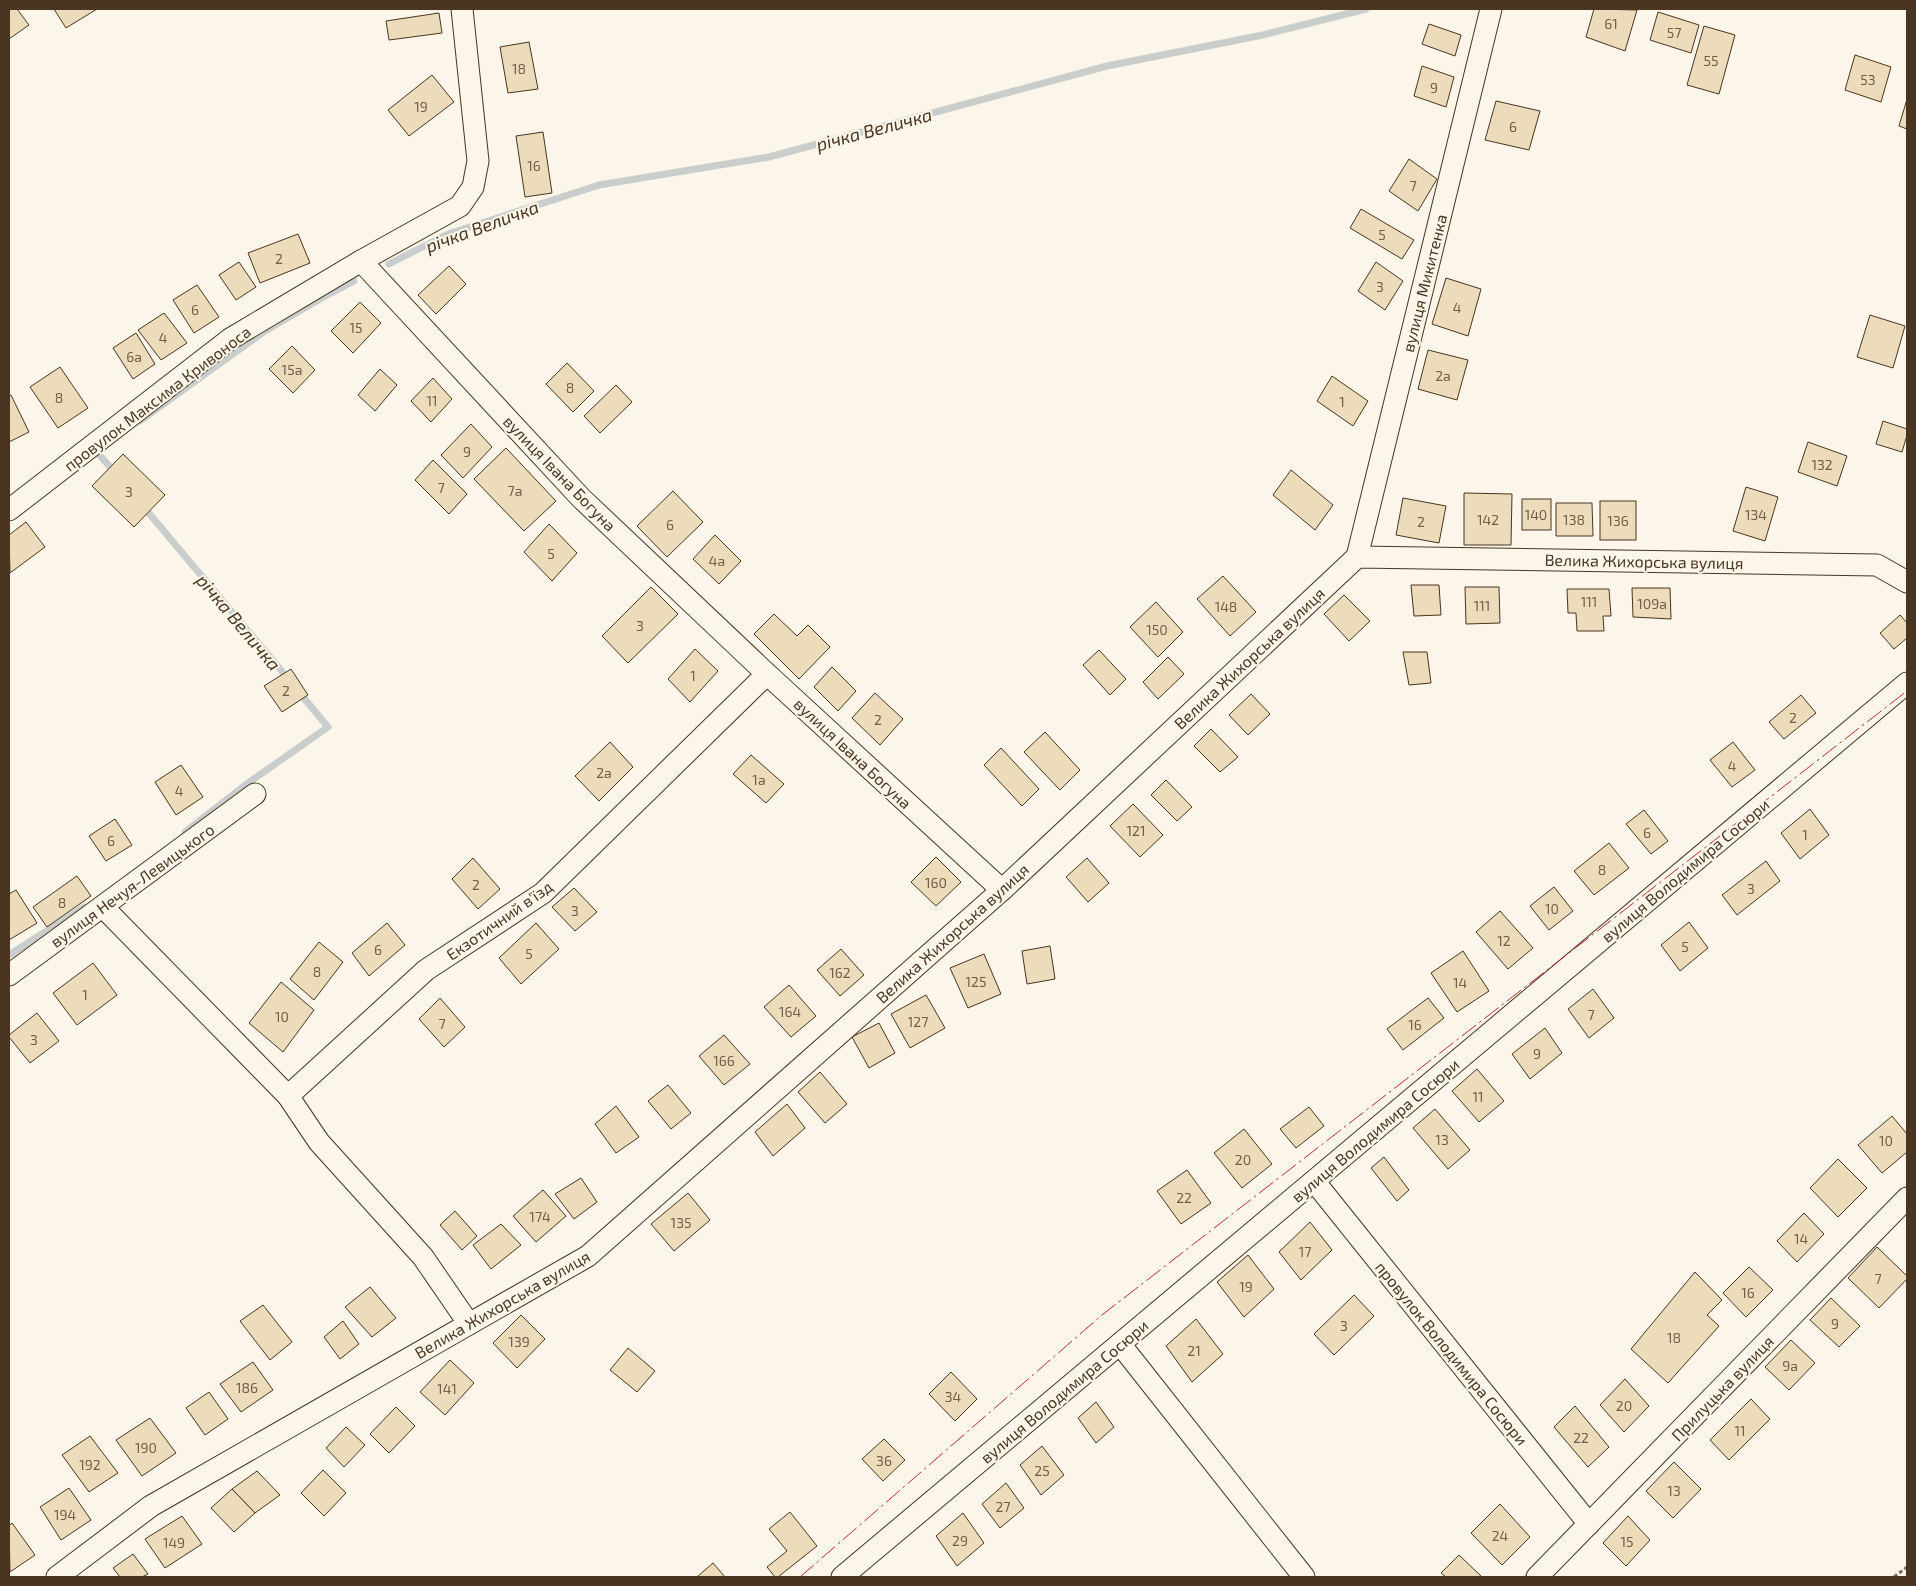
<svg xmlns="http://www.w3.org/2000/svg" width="1916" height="1586" viewBox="0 0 1916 1586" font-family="'Exo 2',sans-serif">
<rect width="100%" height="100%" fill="#fbf6e9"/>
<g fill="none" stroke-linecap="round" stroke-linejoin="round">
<g stroke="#c9cecd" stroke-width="7">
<path d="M 389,264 L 448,234 L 599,185 L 769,157 L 1107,66 L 1263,35 L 1366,9"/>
<path d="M 140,421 L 265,331 L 320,299 L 354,281"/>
<path d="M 101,449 L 97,452 L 116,474"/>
<path d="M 142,505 L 290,681"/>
<path d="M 185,832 L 248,783 L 328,727 L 298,691"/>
<path d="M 9,955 L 84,907"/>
</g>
</g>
<g fill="#ecdcbc" stroke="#4a3520">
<path d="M 9,9 L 17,9 L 29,25 L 9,39 Z"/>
<path d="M 54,9 L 97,9 L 66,28 Z"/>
<path d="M 1594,9 L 1637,10 L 1625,51 L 1586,37 Z"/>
<path d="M 1658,12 L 1699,25 L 1691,53 L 1650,40 Z"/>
<path d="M 439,13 L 442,33 L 389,40 L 386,21 Z"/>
<path d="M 1429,24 L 1461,35 L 1455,56 L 1422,44 Z"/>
<path d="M 1704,26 L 1735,35 L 1719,94 L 1687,85 Z"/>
<path d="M 529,42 L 538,89 L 508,93 L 500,47 Z"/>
<path d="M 1855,55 L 1891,67 L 1881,102 L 1845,90 Z"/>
<path d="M 1422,66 L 1454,77 L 1446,107 L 1414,96 Z"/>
<path d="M 432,75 L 454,102 L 409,136 L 388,110 Z"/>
<path d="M 1907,99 L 1907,129 L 1899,126 Z"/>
<path d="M 1496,101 L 1540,111 L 1529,150 L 1485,140 Z"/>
<path d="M 543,132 L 552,193 L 525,197 L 516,136 Z"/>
<path d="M 1409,159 L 1437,179 L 1418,211 L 1389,191 Z"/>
<path d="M 1361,209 L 1414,240 L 1402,259 L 1350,228 Z"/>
<path d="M 298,234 L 310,263 L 260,283 L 248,253 Z"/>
<path d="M 239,262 L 256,287 L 236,300 L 219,275 Z"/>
<path d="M 1376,262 L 1403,281 L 1385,310 L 1358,291 Z"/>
<path d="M 449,266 L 466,284 L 436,314 L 418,295 Z"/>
<path d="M 1446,278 L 1481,289 L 1468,336 L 1432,324 Z"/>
<path d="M 197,285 L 219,317 L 194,333 L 173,300 Z"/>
<path d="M 360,302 L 381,323 L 353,353 L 331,331 Z"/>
<path d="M 164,313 L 187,343 L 161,360 L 138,330 Z"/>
<path d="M 1870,315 L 1905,326 L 1893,368 L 1857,357 Z"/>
<path d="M 136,333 L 155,364 L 133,379 L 113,348 Z"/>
<path d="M 292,346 L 315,370 L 293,393 L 269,369 Z"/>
<path d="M 1428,350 L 1468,360 L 1457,400 L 1418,389 Z"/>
<path d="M 567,363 L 594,391 L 573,412 L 546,384 Z"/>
<path d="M 60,367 L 88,408 L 58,428 L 30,387 Z"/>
<path d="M 380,369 L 397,385 L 375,411 L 358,395 Z"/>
<path d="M 1332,376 L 1368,401 L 1353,426 L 1317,401 Z"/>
<path d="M 433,378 L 452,399 L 431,422 L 411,401 Z"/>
<path d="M 616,385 L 632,402 L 600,433 L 584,416 Z"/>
<path d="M 11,395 L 29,432 L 9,442 L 9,396 Z"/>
<path d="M 1883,421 L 1907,429 L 1907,435 L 1902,452 L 1876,444 Z"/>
<path d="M 471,424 L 492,447 L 463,478 L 441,455 Z"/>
<path d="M 1808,442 L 1847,456 L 1837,486 L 1798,472 Z"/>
<path d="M 506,448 L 556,501 L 524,531 L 474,479 Z"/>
<path d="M 123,454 L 165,495 L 134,527 L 92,486 Z"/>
<path d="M 433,460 L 467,494 L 449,514 L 415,480 Z"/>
<path d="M 1291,470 L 1333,505 L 1315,530 L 1273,495 Z"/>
<path d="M 1746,487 L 1778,497 L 1765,541 L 1733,531 Z"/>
<path d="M 673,491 L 703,522 L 667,557 L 637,526 Z"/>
<path d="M 1464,493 L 1512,494 L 1511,545 L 1464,545 Z"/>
<path d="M 1403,498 L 1446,506 L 1439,543 L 1396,535 Z"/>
<rect x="1522" y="499" width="29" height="31"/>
<rect x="1600" y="501" width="36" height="39"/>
<path d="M 1556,503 L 1592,503 L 1593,536 L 1556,536 Z"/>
<path d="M 26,522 L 45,547 L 10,573 L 9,535 Z"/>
<path d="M 549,524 L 577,553 L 552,581 L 524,552 Z"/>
<path d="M 715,535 L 741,561 L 719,584 L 693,559 Z"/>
<path d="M 1223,576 L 1256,612 L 1230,636 L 1197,599 Z"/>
<path d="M 1411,585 L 1439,585 L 1441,615 L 1414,616 Z"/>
<path d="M 651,587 L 678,614 L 628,663 L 602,636 Z"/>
<path d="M 1465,587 L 1499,587 L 1500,623 L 1466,624 Z"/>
<path d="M 1632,588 L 1670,588 L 1671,619 L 1633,617 Z"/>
<path d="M 1567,589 L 1609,589 L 1611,616 L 1603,616 L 1604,631 L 1577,631 L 1576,613 L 1568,613 Z"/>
<path d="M 1344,595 L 1370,621 L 1349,641 L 1324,614 Z"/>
<path d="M 1156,602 L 1183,632 L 1158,657 L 1130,627 Z"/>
<path d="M 774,614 L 797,636 L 808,625 L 830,647 L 799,679 L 754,634 Z"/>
<path d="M 1900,615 L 1907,623 L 1907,638 L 1894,649 L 1880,633 Z"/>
<path d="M 695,649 L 718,671 L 690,702 L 668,679 Z"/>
<path d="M 1099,650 L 1126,679 L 1110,695 L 1083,665 Z"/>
<path d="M 1403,652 L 1427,652 L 1431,683 L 1409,685 Z"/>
<path d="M 1168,657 L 1184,674 L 1158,699 L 1143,682 Z"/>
<path d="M 832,667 L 856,691 L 838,711 L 814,687 Z"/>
<path d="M 291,669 L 308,695 L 282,712 L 264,686 Z"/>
<path d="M 875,693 L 903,719 L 880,745 L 852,718 Z"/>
<path d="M 1251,694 L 1270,714 L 1248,735 L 1229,715 Z"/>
<path d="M 1801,695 L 1816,713 L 1784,739 L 1769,722 Z"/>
<path d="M 1211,729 L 1238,757 L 1220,772 L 1194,746 Z"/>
<path d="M 1045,732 L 1080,770 L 1060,790 L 1024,752 Z"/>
<path d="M 610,742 L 633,767 L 599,801 L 575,776 Z"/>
<path d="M 1733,742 L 1755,770 L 1732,787 L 1710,760 Z"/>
<path d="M 1001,748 L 1039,789 L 1022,806 L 984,765 Z"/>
<path d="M 751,755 L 784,784 L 766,803 L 733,774 Z"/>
<path d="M 181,765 L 203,797 L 176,815 L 155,782 Z"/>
<path d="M 1166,780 L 1192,807 L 1177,821 L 1151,795 Z"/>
<path d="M 1133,804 L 1163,835 L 1140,857 L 1110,826 Z"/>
<path d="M 1810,809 L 1829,835 L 1800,859 L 1781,833 Z"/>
<path d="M 1644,810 L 1668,841 L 1651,854 L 1626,824 Z"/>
<path d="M 115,819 L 132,845 L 106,861 L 89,836 Z"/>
<path d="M 1609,843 L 1629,868 L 1594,895 L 1574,871 Z"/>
<path d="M 936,857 L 961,882 L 936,906 L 911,882 Z"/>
<path d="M 473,858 L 500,889 L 478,909 L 452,879 Z"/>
<path d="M 1087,858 L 1109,883 L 1088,902 L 1066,877 Z"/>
<path d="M 1766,861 L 1780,881 L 1737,915 L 1722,895 Z"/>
<path d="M 77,876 L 91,896 L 47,927 L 33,907 Z"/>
<path d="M 1554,887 L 1573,911 L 1549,930 L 1530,906 Z"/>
<path d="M 574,888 L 597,912 L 575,931 L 552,907 Z"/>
<path d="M 16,890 L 37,923 L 9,940 L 9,894 Z"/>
<path d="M 1500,911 L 1533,948 L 1508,969 L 1476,932 Z"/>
<path d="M 1689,922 L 1708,948 L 1680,971 L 1661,945 Z"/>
<path d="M 387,923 L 405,945 L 369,976 L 352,953 Z"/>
<path d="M 536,923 L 559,949 L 521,984 L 499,958 Z"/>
<path d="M 319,942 L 343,962 L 314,1000 L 290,979 Z"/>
<path d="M 1050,946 L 1055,979 L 1027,984 L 1022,951 Z"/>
<path d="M 841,949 L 864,975 L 840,996 L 817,970 Z"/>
<path d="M 1463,951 L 1489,991 L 1457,1012 L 1431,973 Z"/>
<path d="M 984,954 L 1001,994 L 968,1008 L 950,968 Z"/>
<path d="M 93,963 L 117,995 L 77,1025 L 53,993 Z"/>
<path d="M 281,982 L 314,1010 L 283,1052 L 249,1023 Z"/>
<path d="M 789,985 L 816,1016 L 791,1037 L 764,1007 Z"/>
<path d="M 1593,989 L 1614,1018 L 1589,1038 L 1568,1009 Z"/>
<path d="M 926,995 L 945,1028 L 910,1048 L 891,1014 Z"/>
<path d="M 440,998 L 465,1027 L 444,1047 L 419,1019 Z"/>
<path d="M 1428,998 L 1444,1018 L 1403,1050 L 1387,1029 Z"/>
<path d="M 37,1013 L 59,1041 L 30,1063 L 9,1037 L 9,1035 Z"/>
<path d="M 879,1023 L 895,1053 L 869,1068 L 852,1037 Z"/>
<path d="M 1545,1028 L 1562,1053 L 1530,1079 L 1512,1054 Z"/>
<path d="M 724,1035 L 750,1064 L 724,1085 L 699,1056 Z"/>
<path d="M 1477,1069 L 1504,1101 L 1479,1122 L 1452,1091 Z"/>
<path d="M 820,1072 L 847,1104 L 825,1123 L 798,1092 Z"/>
<path d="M 668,1085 L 691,1113 L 671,1129 L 648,1101 Z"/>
<path d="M 787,1104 L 805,1128 L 773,1156 L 755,1132 Z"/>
<path d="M 616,1106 L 639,1137 L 616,1153 L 595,1124 Z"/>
<path d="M 1309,1107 L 1324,1126 L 1296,1148 L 1280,1129 Z"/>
<path d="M 1435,1109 L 1470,1150 L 1448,1169 L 1413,1128 Z"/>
<path d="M 1892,1116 L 1907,1134 L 1907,1152 L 1882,1173 L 1858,1145 Z"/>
<path d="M 1244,1129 L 1272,1164 L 1242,1188 L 1214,1153 Z"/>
<path d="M 1384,1157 L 1409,1190 L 1397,1201 L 1371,1168 Z"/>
<path d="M 1838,1159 L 1867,1188 L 1838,1217 L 1810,1188 Z"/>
<path d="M 1187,1170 L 1211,1203 L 1181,1224 L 1157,1191 Z"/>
<path d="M 581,1178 L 597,1202 L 574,1219 L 555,1194 Z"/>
<path d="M 543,1190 L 566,1216 L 536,1242 L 513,1216 Z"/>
<path d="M 688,1193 L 710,1220 L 674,1251 L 651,1224 Z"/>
<path d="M 455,1211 L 477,1236 L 462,1250 L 440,1225 Z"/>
<path d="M 1804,1213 L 1824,1234 L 1797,1262 L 1777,1241 Z"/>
<path d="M 1310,1222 L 1332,1250 L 1301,1280 L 1279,1252 Z"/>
<path d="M 501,1224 L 521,1245 L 491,1269 L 473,1245 Z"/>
<path d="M 1877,1247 L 1907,1276 L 1907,1279 L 1879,1308 L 1848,1278 Z"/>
<path d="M 1248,1255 L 1274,1289 L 1244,1317 L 1217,1282 Z"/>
<path d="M 1749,1267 L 1773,1290 L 1746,1317 L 1723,1293 Z"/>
<path d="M 1695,1272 L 1722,1300 L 1707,1315 L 1719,1326 L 1668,1383 L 1631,1349 Z"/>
<path d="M 370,1287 L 396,1318 L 372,1337 L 345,1307 Z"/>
<path d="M 1354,1295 L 1374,1316 L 1334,1355 L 1314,1334 Z"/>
<path d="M 1831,1298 L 1860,1326 L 1839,1347 L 1810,1320 Z"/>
<path d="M 263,1305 L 292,1342 L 270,1360 L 240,1321 Z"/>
<path d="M 521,1315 L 545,1339 L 517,1368 L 493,1343 Z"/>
<path d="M 1196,1319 L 1223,1354 L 1192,1382 L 1166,1346 Z"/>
<path d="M 343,1321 L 359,1344 L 340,1359 L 324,1337 Z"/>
<path d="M 1791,1340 L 1815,1363 L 1789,1390 L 1765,1367 Z"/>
<path d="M 628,1348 L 655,1371 L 637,1392 L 610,1370 Z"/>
<path d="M 450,1360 L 474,1383 L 445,1415 L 420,1392 Z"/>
<path d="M 253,1362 L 273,1390 L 241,1412 L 220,1384 Z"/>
<path d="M 951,1372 L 977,1399 L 955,1421 L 929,1394 Z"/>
<path d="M 1625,1379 L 1649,1406 L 1624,1432 L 1600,1405 Z"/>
<path d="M 209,1392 L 228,1419 L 205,1435 L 186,1408 Z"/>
<path d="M 1751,1399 L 1770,1419 L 1729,1460 L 1710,1440 Z"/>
<path d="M 1096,1402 L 1114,1427 L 1096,1443 L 1078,1418 Z"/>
<path d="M 1575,1406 L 1609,1447 L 1588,1467 L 1554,1427 Z"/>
<path d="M 396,1407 L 415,1426 L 389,1453 L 370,1434 Z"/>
<path d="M 150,1418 L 176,1453 L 142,1476 L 116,1440 Z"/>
<path d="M 346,1427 L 365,1445 L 344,1467 L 326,1448 Z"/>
<path d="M 90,1436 L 118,1473 L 89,1492 L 62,1455 Z"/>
<path d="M 884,1439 L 905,1460 L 883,1481 L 862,1459 Z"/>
<path d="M 1042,1446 L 1064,1475 L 1041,1495 L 1020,1465 Z"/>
<path d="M 1674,1462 L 1701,1489 L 1673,1518 L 1646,1491 Z"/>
<path d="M 323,1470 L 346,1493 L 324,1516 L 301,1493 Z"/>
<path d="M 257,1471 L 280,1495 L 255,1513 L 232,1489 Z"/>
<path d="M 1006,1483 L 1024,1508 L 1000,1528 L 982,1504 Z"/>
<path d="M 69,1488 L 91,1520 L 61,1540 L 40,1507 Z"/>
<path d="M 232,1489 L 255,1513 L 234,1532 L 211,1508 Z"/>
<path d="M 1500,1504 L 1530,1537 L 1502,1565 L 1471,1533 Z"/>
<path d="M 790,1512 L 817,1546 L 778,1577 L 775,1577 L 767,1567 L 787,1551 L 769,1529 Z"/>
<path d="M 963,1513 L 984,1543 L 957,1566 L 936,1536 Z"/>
<path d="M 182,1516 L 202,1544 L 165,1568 L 145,1539 Z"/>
<path d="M 1628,1516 L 1650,1540 L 1626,1566 L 1603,1543 Z"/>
<path d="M 12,1523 L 35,1555 L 10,1572 L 9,1526 Z"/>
<path d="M 133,1554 L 148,1574 L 142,1577 L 120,1577 L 113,1568 Z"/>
<path d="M 1459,1555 L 1482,1577 L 1446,1577 L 1441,1573 Z"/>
<path d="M 713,1563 L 725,1577 L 697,1577 Z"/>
</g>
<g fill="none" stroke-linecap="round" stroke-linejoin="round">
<g stroke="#4a3520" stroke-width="23">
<g id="minor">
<path d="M 361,261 L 581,498 L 767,674 L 1002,890"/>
<path d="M 9,510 L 230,339 L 361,261 L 460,206 L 473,187 L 478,161 L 462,9"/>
<path d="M 1357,557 L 1491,9"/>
<path d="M 103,907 L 288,1096 L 319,1142 L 423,1257 L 469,1324"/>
<path d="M 9,975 L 255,794"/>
<path d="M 288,1096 L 426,970 L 543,893 L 767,674"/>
<path d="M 1314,1181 L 1589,1524"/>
<path d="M 1120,1344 L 1304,1577"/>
<path d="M 57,1577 L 151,1506 L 588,1256 L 1002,890 L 1357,557 L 1877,565 L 1907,582"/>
<path d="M 842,1577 L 1907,683"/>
<path d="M 1537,1577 L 1907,1198"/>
</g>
</g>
<path stroke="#7f6f5c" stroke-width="3" stroke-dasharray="4 2.5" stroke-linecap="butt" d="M 1894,1577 L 1907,1567"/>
<use href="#minor" stroke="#fbf6e9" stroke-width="21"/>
<path stroke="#c62828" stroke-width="1" stroke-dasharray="18 4 2.5 4" stroke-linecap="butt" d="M 800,1577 L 1102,1315 L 1907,691"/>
</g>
<g text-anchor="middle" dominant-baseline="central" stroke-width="4" stroke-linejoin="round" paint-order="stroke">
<g font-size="14" fill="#725f47">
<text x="1611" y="23">61</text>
<text x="1674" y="32">57</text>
<text x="1711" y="60">55</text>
<text x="519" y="68">18</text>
<text x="1868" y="79">53</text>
<text x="1434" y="87">9</text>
<text x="421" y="106">19</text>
<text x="1513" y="126">6</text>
<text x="534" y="165">16</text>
<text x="1413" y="185">7</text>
<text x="1382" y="234">5</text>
<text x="279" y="258">2</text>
<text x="1380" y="286">3</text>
<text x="1457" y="307">4</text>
<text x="195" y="309">6</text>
<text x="356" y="327">15</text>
<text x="163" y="337">4</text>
<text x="134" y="356">6а</text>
<text x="292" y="369">15а</text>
<text x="1443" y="375">2а</text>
<text x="570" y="387">8</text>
<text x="59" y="397">8</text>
<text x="432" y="400">11</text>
<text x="1342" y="401">1</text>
<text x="467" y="451">9</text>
<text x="1822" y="464">132</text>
<text x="441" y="487">7</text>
<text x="515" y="490">7а</text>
<text x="129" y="491">3</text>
<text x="1536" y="514">140</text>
<text x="1756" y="514">134</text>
<text x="1488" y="519">142</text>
<text x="1574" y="519">138</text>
<text x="1618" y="520">136</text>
<text x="1421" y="521">2</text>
<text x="670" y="524">6</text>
<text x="551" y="553">5</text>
<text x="717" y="560">4а</text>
<text x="1589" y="601">111</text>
<text x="1652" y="603">109а</text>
<text x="1482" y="605">111</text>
<text x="1226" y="606">148</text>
<text x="640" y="625">3</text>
<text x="1157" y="629">150</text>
<text x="693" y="675">1</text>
<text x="286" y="690">2</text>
<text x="1793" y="717">2</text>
<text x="878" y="719">2</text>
<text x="1732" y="765">4</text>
<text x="604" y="772">2а</text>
<text x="759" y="779">1а</text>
<text x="179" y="790">4</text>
<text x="1136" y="830">121</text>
<text x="1647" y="832">6</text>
<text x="1805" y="834">1</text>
<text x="111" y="840">6</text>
<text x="1602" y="869">8</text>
<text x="936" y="882">160</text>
<text x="476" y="884">2</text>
<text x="1751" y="888">3</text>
<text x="62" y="902">8</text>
<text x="1552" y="908">10</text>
<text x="575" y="910">3</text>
<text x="1504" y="940">12</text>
<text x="1685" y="946">5</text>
<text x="378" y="949">6</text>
<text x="529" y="953">5</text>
<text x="317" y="971">8</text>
<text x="840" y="972">162</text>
<text x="976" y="981">125</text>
<text x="1460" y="982">14</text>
<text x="85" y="994">1</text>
<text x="790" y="1011">164</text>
<text x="1591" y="1014">7</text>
<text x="282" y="1016">10</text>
<text x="918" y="1021">127</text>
<text x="442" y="1023">7</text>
<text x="1415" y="1024">16</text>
<text x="34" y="1039">3</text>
<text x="1537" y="1053">9</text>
<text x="724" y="1060">166</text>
<text x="1478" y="1096">11</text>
<text x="1442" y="1139">13</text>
<text x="1886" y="1140">10</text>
<text x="1243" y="1159">20</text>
<text x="1184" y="1197">22</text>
<text x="540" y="1216">174</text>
<text x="681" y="1222">135</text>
<text x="1801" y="1238">14</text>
<text x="1305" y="1251">17</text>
<text x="1878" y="1278">7</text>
<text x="1246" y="1286">19</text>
<text x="1748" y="1292">16</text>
<text x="1835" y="1323">9</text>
<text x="1344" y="1325">3</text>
<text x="1674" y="1337">18</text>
<text x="519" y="1341">139</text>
<text x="1194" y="1350">21</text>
<text x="1790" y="1365">9а</text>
<text x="247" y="1387">186</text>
<text x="447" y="1388">141</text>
<text x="953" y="1396">34</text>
<text x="1624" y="1405">20</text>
<text x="1740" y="1430">11</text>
<text x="1581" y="1437">22</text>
<text x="146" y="1447">190</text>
<text x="884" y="1460">36</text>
<text x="90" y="1464">192</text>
<text x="1042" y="1470">25</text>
<text x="1674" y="1490">13</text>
<text x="1003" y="1506">27</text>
<text x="65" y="1514">194</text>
<text x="1500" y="1535">24</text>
<text x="960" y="1540">29</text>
<text x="1627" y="1541">15</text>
<text x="174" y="1542">149</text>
</g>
<g font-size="16" fill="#4a3520" stroke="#fbf6e9">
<text transform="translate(1424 283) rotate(-76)">вулиця Микитенка</text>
<text transform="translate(157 398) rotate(-37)">провулок Максима Кривоноса</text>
<text transform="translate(560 473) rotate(46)">вулиця Івана Богуна</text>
<text transform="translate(1644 561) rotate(1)">Велика Жихорська вулиця</text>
<text transform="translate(1249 658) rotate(-43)">Велика Жихорська вулиця</text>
<text transform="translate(853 753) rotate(43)">вулиця Івана Богуна</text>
<text transform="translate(1685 870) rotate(-40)">вулиця Володимира Сосюри</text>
<text transform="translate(132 885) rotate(-36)">вулиця Нечуя-Левицького</text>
<text transform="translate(499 920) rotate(-35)">Екзотичний в'їзд</text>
<text transform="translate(952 933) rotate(-42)">Велика Жихорська вулиця</text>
<text transform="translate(1375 1130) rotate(-40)">вулиця Володимира Сосюри</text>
<text transform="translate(502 1304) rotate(-30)">Велика Жихорська вулиця</text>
<text transform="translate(1452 1353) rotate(51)">провулок Володимира Сосюри</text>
<text transform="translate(1722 1388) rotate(-46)">Прилуцька вулиця</text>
<text transform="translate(1064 1391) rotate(-40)">вулиця Володимира Сосюри</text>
</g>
<g font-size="18" font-style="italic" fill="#4a3520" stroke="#fbf6e9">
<text transform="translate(874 129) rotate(-15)">річка Величка</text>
<text transform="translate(482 226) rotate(-20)">річка Величка</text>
<text transform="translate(239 622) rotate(50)">річка Величка</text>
</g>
</g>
<rect width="1916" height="1586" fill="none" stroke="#4a3520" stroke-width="20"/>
</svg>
